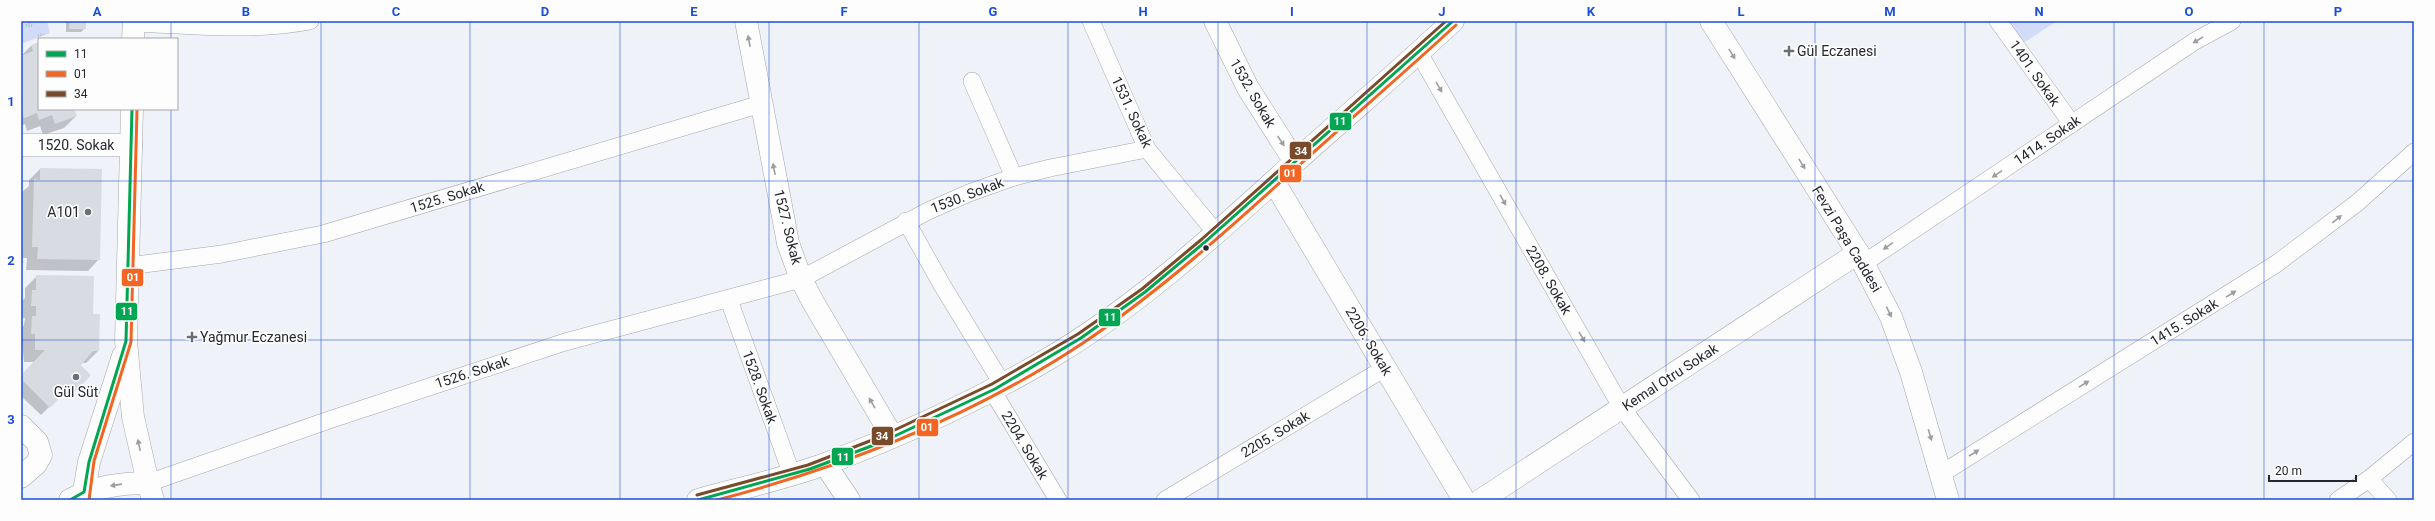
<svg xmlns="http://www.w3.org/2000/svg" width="2435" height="521" viewBox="0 0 2435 521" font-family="Roboto,sans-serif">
<defs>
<pattern id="grass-tufts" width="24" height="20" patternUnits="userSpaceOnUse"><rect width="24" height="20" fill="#d2dbf7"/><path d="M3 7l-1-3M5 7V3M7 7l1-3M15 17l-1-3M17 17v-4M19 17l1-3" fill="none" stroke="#b4bcd4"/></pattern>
</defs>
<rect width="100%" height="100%" fill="#eff2f9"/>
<path fill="url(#grass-tufts)" d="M 21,21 L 47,21 L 50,33 L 21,44 Z"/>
<path fill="#d2dbf7" d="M 2002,21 L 2057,21 L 2020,45 Z"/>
<g fill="#0003">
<path d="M 66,21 L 85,21 L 85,28 L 81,32 L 66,32 Z"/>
<path d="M 39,43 L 39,109 L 73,109 L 76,116 L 64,128 L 43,135 L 40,126 L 27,131 L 25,124 L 21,126 L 21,56 L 31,46 Z"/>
<path d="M 40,169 L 99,259 L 88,271 L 26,270 L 27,258 L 22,258 L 21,264 L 22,192 L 29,186 L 29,180 Z"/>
<path d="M 37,276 L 92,315 L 98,351 L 86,363 L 82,363 L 80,366 L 90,375 L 67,398 L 62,394 L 41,415 L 21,396 L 21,376 L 35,362 L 24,362 L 21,329 L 24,325 L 25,318 L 21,318 L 21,297 L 22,301 L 25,298 L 25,288 Z"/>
</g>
<g fill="#d9dbe2">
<path d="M 70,21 L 86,21 L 86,29 L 69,29 Z"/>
<path d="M 39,42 L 39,109 L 74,109 L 77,116 L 55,124 L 52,115 L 39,120 L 37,113 L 24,118 L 21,111 L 21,56 L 33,51 L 31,45 Z"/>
<path d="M 40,168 L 102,169 L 100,260 L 37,259 L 38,247 L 32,247 L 34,179 L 40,180 Z"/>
<path d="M 21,253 L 24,263 L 21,263 Z"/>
<path d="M 36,275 L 94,276 L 93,314 L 100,314 L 99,351 L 93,351 L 81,365 L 91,375 L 76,391 L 71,386 L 50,408 L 21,379 L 21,375 L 45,350 L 35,350 L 35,334 L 31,334 L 32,316 L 36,316 L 36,306 L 31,306 L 32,290 L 36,290 Z"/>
</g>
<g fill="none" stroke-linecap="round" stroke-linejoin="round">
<g stroke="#a4a7ad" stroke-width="18">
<g id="service">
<path d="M 1091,21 L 1147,149 L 1216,233"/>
<path d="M 1998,21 L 2072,124"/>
<path d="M 134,23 C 192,25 252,32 310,21"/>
<path d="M 1419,53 L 1622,408 L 1691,500"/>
<path d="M 972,81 L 1014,177"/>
<path d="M 906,221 L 942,285 L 1003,385"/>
<path d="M 1864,263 L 2195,41 L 2232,21"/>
<path d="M 128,266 L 222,254 L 323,234 L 761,104"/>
<path d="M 729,300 L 792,475"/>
<path d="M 992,390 L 1058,500"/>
<path d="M 1941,474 L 2276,264 L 2357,203 L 2414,152"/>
<path d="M 2369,479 L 2388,500"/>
<path d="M 148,483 L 332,419 L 565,342 L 801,279 L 928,211 L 969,193 L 1014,177 L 1050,168 L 1147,149"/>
<path d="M 1165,500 L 1385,368"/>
<path d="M 2338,500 L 2369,479 L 2414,442"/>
</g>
</g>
<g stroke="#a4a7ad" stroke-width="23">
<g id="minor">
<path d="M 746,21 L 788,243 L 801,279 L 813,302 L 892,436"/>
<path d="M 1215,21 L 1248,88 L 1295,162"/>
<path d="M 21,145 L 131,145"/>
<path d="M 1274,182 L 1464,500"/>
<path d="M 21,426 L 37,442 L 41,455 L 36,464 L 21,477"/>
<path d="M 825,464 L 849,500"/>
<path d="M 1481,500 L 1858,253"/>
</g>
</g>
<g stroke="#a4a7ad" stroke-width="23">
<g id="tertiary">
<path d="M 1711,21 L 1858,253 L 1891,317 L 1911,372 L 1948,500"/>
<path d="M 133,39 L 134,21"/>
<path d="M 132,109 L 126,341 L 133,417 L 148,483"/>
<path d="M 84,492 L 89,462 L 123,356"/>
</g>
</g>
<g stroke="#a4a7ad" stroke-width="23">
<g id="secondary">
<path d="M 70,500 C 95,487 119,483 148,483 L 153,500"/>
<path d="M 698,500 C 741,488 784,479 825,464 C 900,436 979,400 1048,359 C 1138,306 1216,234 1293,164 C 1346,116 1401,70 1453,21"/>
</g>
</g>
<use href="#service" stroke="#fdfdfe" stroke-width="17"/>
<use href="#minor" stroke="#fdfdfe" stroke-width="22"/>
<use href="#tertiary" stroke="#fdfdfe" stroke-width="22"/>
<use href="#secondary" stroke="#fdfdfe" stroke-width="22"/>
<g stroke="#fdfdfd" stroke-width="6">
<g id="bus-1">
<path d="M 70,500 L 84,492 L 89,462 L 126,341 L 132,109"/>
<path d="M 698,500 L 810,469 L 882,442 L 995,389 L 1081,338 L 1145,292 L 1205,242 L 1453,21"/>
</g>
</g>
<g stroke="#fdfdfd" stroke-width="6">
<g id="bus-2">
<path d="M 89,500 L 94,461 L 131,342 L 137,109"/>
<path d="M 717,500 C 847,466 974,416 1086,341 C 1161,290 1229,229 1296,168 C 1349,120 1404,73 1456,25"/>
</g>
</g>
<g stroke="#fdfdfd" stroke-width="6">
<path id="bus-3" d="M 697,495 L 808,465 L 880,437 L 992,384 L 1078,334 L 1142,289 L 1202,239 L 1446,21"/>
</g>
<use href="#bus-1" stroke="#00a651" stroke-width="3"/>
<use href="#bus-2" stroke="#f26522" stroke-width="3"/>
<use href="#bus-3" stroke="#7a4b2a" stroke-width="3"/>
</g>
<defs><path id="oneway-solid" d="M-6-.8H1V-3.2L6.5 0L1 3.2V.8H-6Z"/></defs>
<g fill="#9c9da0">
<use href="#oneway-solid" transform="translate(2198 40) rotate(149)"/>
<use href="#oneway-solid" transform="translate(749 41) rotate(-101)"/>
<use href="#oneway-solid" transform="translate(1732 54) rotate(58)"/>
<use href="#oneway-solid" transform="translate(1439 87) rotate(60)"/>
<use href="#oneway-solid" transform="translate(1281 141) rotate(56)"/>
<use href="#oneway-solid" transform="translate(1802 164) rotate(58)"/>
<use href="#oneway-solid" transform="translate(774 169) rotate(-101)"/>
<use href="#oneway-solid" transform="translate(1997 174) rotate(146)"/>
<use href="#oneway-solid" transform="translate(1503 200) rotate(60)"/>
<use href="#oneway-solid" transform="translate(2337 219) rotate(-39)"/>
<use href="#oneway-solid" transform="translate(1888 246) rotate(146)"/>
<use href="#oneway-solid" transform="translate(2231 294) rotate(-32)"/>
<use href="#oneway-solid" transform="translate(1889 312) rotate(64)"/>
<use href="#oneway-solid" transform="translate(1582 337) rotate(60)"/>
<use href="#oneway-solid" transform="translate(2084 384) rotate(-32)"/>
<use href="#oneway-solid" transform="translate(872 403) rotate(-120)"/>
<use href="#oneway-solid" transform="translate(1930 435) rotate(74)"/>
<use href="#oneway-solid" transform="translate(139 445) rotate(-102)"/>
<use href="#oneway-solid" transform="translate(1974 453) rotate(-32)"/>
<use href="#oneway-solid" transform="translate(116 485) rotate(172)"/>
</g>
<path fill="none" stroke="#1d4ed8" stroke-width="1" stroke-opacity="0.55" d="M 171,21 L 171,39M 321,21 L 321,500M 470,21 L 470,500M 620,21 L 620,500M 769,21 L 769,500M 919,21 L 919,500M 1068,21 L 1068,500M 1218,21 L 1218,500M 1367,21 L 1367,500M 1516,21 L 1516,500M 1666,21 L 1666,500M 1815,21 L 1815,500M 1965,21 L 1965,500M 2114,21 L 2114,500M 2264,21 L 2264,500M 171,109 L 171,500M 21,181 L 2414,181M 21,340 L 2414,340"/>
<g fill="#6c6e75" stroke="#fdfdfd" stroke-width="1.5">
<path d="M1787 45h4v4h4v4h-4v4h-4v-4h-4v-4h4z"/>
<circle cx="88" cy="212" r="4"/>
<path d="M190 331h4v4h4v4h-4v4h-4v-4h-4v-4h4z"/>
<circle cx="76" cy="377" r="4"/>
</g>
<circle fill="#25272e" stroke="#fdfdfd" stroke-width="1.5" cx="1206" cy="248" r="3.5"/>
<g text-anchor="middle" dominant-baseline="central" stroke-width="3.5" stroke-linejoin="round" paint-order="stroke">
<g font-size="14" fill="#25272e" stroke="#fdfdfd" text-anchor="start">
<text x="1797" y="51">Gül Eczanesi</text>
<text x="80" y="212" text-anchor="end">A101</text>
<text x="200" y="337">Yağmur Eczanesi</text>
<text x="76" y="392" text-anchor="middle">Gül Süt</text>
</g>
<g font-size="14" fill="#25272e" stroke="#fdfdfd">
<text transform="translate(2035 73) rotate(55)">1401. Sokak</text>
<text transform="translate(1253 93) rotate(60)">1532. Sokak</text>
<text transform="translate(1132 112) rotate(65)">1531. Sokak</text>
<text transform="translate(2047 140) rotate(-34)">1414. Sokak</text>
<text x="76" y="145">1520. Sokak</text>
<text transform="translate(967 195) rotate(-21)">1530. Sokak</text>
<text transform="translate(447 197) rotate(-17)">1525. Sokak</text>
<text transform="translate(788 227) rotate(76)">1527. Sokak</text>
<text transform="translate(1847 239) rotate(59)">Fevzi Paşa Caddesi</text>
<text transform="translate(1549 280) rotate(60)">2208. Sokak</text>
<text transform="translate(2184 322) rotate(-32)">1415. Sokak</text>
<text transform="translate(1369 341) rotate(59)">2206. Sokak</text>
<text transform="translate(472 372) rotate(-18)">1526. Sokak</text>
<text transform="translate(1670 377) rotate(-33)">Kemal Otru Sokak</text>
<text transform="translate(760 387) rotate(70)">1528. Sokak</text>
<text transform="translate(1275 434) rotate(-31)">2205. Sokak</text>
<text transform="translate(1025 445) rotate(59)">2204. Sokak</text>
</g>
</g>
<g stroke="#fdfdfd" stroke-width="1.5">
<rect x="1329" y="112" width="23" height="19" rx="4" fill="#00a651"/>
<rect x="1289" y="141" width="23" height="19" rx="4" fill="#7a4b2a"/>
<rect x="1279" y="164" width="23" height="19" rx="4" fill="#f26522"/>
<rect x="121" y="268" width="23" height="19" rx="4" fill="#f26522"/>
<rect x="115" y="302" width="23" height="19" rx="4" fill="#00a651"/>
<rect x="1098" y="308" width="23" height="19" rx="4" fill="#00a651"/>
<rect x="916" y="418" width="23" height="19" rx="4" fill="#f26522"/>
<rect x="871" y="426" width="23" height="20" rx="4" fill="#7a4b2a"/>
<rect x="831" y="447" width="23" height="19" rx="4" fill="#00a651"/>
</g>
<g font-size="11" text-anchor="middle" font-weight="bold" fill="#fff">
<text x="1340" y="125">11</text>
<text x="1301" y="155">34</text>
<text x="1290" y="177">01</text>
<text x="133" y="281">01</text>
<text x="127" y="315">11</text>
<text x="1110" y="321">11</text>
<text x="927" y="431">01</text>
<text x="882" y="440">34</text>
<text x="843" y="461">11</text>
</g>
<rect width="2435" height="521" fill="none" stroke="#fdfdfd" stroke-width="44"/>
<rect x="38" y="38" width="140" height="72" fill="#fdfdfd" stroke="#a7a7aa"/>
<rect x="46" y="51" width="20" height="6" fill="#00a651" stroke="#a7a7aa"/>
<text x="74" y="58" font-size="12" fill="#25272e">11</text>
<rect x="46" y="71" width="20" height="6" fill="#f26522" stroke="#a7a7aa"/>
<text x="74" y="78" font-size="12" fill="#25272e">01</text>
<rect x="46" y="91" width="20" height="6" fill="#7a4b2a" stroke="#a7a7aa"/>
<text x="74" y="98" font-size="12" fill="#25272e">34</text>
<path d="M2269 475v6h87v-6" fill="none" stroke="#25272e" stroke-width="2"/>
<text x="2275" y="475" font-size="12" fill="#25272e" stroke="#fdfdfd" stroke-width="3" paint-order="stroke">20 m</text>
<rect x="22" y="22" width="2391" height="477" fill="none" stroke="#1d4ed8" stroke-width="1.5"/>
<g font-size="13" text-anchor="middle" font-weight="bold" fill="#1d4ed8">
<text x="97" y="16">A</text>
<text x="246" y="16">B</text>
<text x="396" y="16">C</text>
<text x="545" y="16">D</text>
<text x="694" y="16">E</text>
<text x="844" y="16">F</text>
<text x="993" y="16">G</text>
<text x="1143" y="16">H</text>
<text x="1292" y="16">I</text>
<text x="1442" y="16">J</text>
<text x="1591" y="16">K</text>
<text x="1741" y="16">L</text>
<text x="1890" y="16">M</text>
<text x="2039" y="16">N</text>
<text x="2189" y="16">O</text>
<text x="2338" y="16">P</text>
<text x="11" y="106">1</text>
<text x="11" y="265">2</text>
<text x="11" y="424">3</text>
</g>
</svg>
